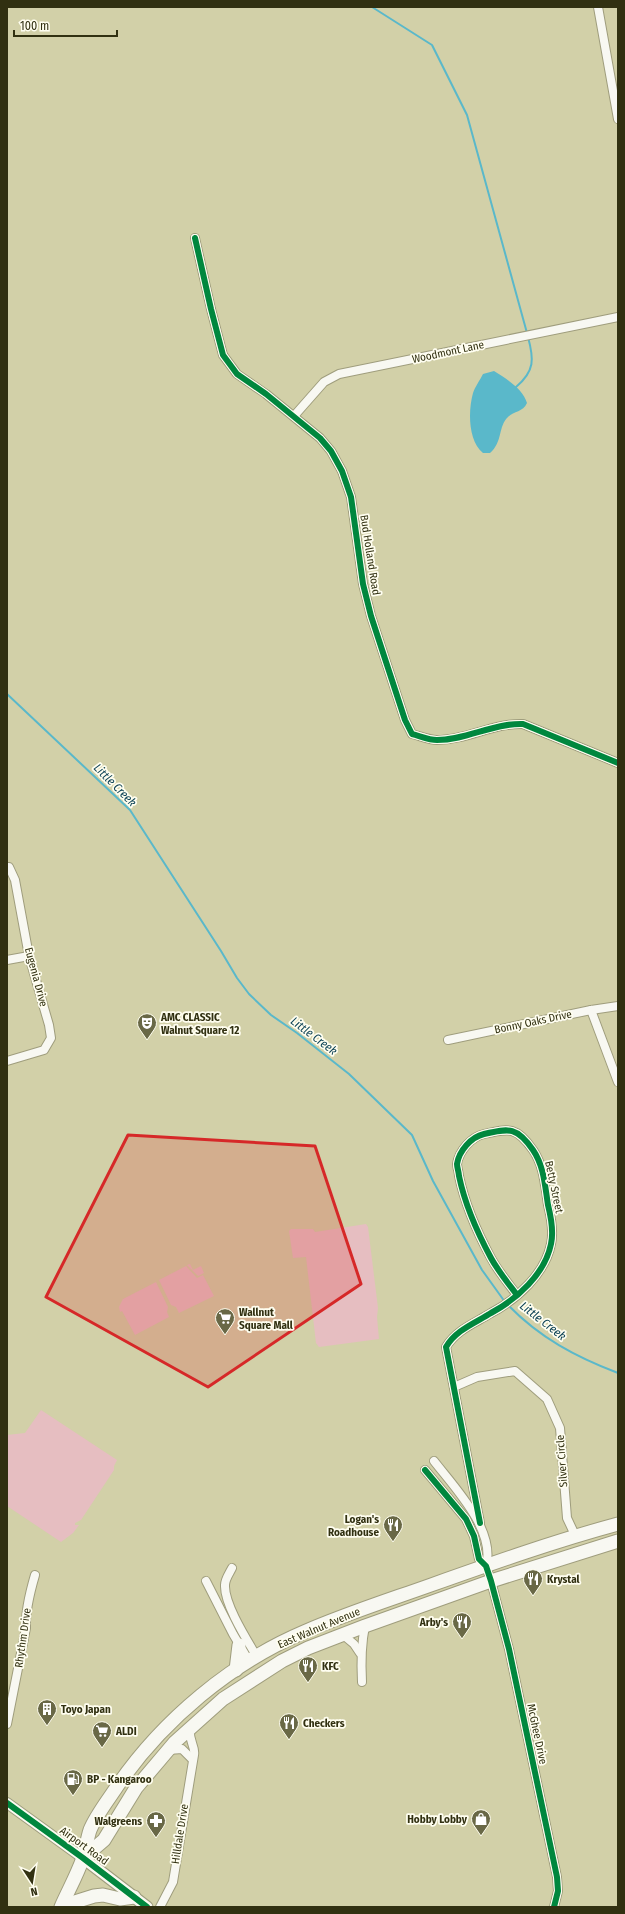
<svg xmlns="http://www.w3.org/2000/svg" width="625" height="1914" viewBox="0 0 625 1914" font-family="'Fira Sans Condensed',sans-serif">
<rect width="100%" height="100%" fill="#d2d0a8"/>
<g fill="#e6bec1">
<path d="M 366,1224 L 368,1227 L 378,1308 L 377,1317 L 379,1339 L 319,1347 L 316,1343 L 306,1257 L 293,1258 L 289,1231 L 291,1229 L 313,1229 L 315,1232 Z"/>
<path d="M 190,1264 L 193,1270 L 201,1266 L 204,1273 L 198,1276 L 187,1265 Z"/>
<path d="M 186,1266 L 197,1278 L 203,1275 L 214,1296 L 179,1313 L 176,1307 L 171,1305 L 159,1280 Z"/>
<path d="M 156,1282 L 168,1307 L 167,1312 L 169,1317 L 135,1335 L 122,1311 L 120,1312 L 119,1307 L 123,1299 Z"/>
<path d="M 41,1410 L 117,1460 L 114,1466 L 114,1470 L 81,1520 L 75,1523 L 75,1525 L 79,1525 L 73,1533 L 61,1542 L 7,1506 L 7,1435 L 25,1433 Z"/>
</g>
<path fill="#5ab8ca" d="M 494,371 C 507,379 523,389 527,403 C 523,412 514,411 508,417 C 498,426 503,442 490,453 L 483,453 C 468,441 468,411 473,393 C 475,387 480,380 483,374 Z"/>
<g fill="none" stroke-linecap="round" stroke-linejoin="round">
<g stroke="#5ab8ca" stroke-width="2">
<path d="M 372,7 L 432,45 L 467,115 L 527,333"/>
<path d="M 516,387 C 535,371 534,359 528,337"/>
<path d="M 7,694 L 130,810 L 221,951 L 237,978 L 249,994 L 271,1015 L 297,1033 L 349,1074 L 412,1135 L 433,1181 L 482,1270 L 505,1302"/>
<path d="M 508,1305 C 540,1338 576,1357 618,1373"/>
</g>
<g stroke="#9f9d7d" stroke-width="10">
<g id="minor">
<path d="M 598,7 L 618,119"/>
<path d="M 195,238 L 211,309 L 223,355 L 237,374 L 266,394 L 320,438 L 331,451 L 342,471 L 351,497 L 363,584 L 371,616 L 405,720 L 412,734 C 420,736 429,740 437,740 C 467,740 493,723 523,724 L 618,763"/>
<path d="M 294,416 L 324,382 L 339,374 L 618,317"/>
<path d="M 7,867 L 9,867 L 15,880 L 29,956 L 49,1025 L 51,1038 L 44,1050 L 7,1061"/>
<path d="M 7,960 L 29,956"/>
<path d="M 591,1010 L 618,1082"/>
<path d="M 448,1040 L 591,1010 L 618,1006"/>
<path d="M 454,1387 L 477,1377 L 515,1371 L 547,1399 L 560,1428 L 567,1518 L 575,1535"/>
<path d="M 434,1461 C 454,1487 496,1530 486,1566"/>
<path d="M 425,1470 L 466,1519 L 474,1536 L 479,1559 L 486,1566 L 491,1581 L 509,1649 L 557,1877 L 558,1891 L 554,1907"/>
<path d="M 480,1523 L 446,1347 C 456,1330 475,1323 491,1313 C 517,1299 545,1274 551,1244 C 554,1231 551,1217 548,1205 C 545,1186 544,1166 533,1150 C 517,1127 510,1128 484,1134 C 471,1137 459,1151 457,1164 C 457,1167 459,1173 459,1176 C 465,1205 477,1232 491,1258 C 498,1271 508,1283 517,1295"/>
<path d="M 232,1568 C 229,1574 225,1579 225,1585 C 224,1604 247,1640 257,1657"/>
<path d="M 206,1581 L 233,1634 L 249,1661"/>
<path d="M 342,1634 L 354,1644 L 360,1653"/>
<path d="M 362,1682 C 361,1663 361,1645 365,1626"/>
<path d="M 7,1724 L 26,1628 C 25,1611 30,1592 35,1575"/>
<path d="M 168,1750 L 182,1749 L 192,1759"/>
<path d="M 160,1907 L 173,1882 L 194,1755 C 196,1747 188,1740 190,1728"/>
</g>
</g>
<g stroke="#9f9d7d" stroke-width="12">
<path id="tertiary" d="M 7,1803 L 83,1858"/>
</g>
<g stroke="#9f9d7d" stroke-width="13">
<path id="secondary" d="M 83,1858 L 147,1907"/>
</g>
<g stroke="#9f9d7d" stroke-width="15">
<g id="primary">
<path d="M 236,1670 L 239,1645"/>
<path d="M 83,1858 L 104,1840 L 136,1788 L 175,1742 L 223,1699 L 282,1661 L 308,1648 L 365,1626 L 491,1581 L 618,1541"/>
<path d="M 62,1906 L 94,1896 L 103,1895 L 120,1899 L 134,1897"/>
<path d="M 61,1907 C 68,1891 77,1875 83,1858 C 86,1849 87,1839 90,1830 C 96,1815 109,1799 118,1785 C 163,1720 231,1663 304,1632 C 345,1614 389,1600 431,1585 C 493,1563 555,1541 618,1524"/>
</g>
</g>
<use href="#minor" stroke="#f8f8f2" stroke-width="8"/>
<use href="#tertiary" stroke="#f8f8f2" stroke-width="10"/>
<use href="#secondary" stroke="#f8f8f2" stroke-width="11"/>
<use href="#primary" stroke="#f8f8f2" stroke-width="13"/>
<g stroke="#fffef0" stroke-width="8">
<g id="cycleway">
<path d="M 195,238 L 211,309 L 223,355 L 237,374 L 266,394 L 320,438 L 331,451 L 342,471 L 351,497 L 363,584 L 371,616 L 405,720 L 412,734 C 420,736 429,740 437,740 C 467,740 493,723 523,724 L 618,763"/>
<path d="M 425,1470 L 466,1519 L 474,1536 L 479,1559 L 486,1566 L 491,1581 L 509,1649 L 557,1877 L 558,1891 L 554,1907"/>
<path d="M 480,1523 L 446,1347 C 456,1330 475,1323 491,1313 C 517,1299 545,1274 551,1244 C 554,1231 551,1217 548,1205 C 545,1186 544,1166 533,1150 C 517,1127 510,1128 484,1134 C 471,1137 459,1151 457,1164 C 457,1167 459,1173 459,1176 C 465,1205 477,1232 491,1258 C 498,1271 508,1283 517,1295"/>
<path d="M 7,1803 L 83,1858 L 147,1907"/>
</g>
</g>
<use href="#cycleway" stroke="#00873e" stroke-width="6"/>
</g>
<path fill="#d62828" fill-opacity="0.2" stroke="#d62828" stroke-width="3" stroke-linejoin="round" d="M 128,1135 L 315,1146 L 361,1284 L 208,1387 L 46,1297 Z"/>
<defs>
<g id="theatre-pin" transform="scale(1)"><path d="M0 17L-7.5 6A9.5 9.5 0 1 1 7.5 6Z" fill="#696846" stroke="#fffef0"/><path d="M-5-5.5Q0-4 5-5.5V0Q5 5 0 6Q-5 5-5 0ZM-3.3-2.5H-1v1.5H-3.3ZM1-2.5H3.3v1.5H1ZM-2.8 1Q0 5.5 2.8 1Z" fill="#fff"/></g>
<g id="supermarket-pin" transform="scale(1)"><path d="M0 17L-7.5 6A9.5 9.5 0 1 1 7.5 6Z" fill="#696846" stroke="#fffef0"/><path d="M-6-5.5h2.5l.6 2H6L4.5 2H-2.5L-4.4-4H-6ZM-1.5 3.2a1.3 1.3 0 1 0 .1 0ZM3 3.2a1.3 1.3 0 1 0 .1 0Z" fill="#fff"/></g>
<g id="restaurant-pin" transform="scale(1)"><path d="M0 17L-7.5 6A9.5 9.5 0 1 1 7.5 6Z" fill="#696846" stroke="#fffef0"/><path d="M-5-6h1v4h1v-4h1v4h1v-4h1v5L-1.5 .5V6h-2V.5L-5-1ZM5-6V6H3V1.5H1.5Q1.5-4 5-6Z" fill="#fff"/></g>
<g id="building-pin" transform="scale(1)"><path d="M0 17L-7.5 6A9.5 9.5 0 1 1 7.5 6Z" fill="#696846" stroke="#fffef0"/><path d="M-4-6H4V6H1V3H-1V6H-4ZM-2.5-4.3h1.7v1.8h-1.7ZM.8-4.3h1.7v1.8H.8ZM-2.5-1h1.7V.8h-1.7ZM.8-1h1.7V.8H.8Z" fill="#fff"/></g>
<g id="fuel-pin" transform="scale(1)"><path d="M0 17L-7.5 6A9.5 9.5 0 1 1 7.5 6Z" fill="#696846" stroke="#fffef0"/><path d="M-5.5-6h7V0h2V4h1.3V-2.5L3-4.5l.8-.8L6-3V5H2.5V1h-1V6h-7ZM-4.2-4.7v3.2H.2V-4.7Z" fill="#fff"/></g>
<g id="shop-pin" transform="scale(1)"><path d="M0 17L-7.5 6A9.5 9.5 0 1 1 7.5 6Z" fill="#696846" stroke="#fffef0"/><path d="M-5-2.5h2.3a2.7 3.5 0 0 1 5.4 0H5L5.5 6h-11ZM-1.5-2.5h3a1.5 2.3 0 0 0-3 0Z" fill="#fff"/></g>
<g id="pharmacy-pin" transform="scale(1)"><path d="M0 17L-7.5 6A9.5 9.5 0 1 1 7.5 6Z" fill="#696846" stroke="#fffef0"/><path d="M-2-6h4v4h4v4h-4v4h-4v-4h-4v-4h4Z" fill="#fff"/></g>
</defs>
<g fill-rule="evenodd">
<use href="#theatre-pin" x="147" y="1023"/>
<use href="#supermarket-pin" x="225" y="1318"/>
<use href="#restaurant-pin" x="393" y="1525"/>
<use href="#restaurant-pin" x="533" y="1579"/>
<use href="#restaurant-pin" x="462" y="1622"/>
<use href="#restaurant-pin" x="308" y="1666"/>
<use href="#building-pin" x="47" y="1709"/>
<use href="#restaurant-pin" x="289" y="1723"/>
<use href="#supermarket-pin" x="102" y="1731"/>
<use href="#fuel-pin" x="73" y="1779"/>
<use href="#shop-pin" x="481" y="1819"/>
<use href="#pharmacy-pin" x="156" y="1821"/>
</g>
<g text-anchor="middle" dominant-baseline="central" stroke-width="3.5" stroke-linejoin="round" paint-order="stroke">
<g font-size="11" fill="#313011" stroke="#fffef0">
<text transform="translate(448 352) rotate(-12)">Woodmont Lane</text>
<text transform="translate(370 555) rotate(81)">Bud Holland Road</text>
<text transform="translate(36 977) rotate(75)">Eugenia Drive</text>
<text transform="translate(533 1022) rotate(-12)">Bonny Oaks Drive</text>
<text transform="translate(554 1187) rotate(78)">Betty Street</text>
<text transform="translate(562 1461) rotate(-94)">Silver Circle</text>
<text transform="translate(319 1628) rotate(-23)">East Walnut Avenue</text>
<text transform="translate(23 1638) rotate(-82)">Rhythm Drive</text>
<text transform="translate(537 1734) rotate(78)">McGhee Drive</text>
<text transform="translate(180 1834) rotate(-81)">Hilldale Drive</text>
<text transform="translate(84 1846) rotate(36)">Airport Road</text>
</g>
<g font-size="11" font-weight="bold" fill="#313011" stroke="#fffef0" text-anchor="start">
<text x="161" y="1017">AMC CLASSIC<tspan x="161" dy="13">Walnut Square 12</tspan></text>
<text x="239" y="1312">Wallnut<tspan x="239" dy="13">Square Mall</tspan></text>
<text x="379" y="1519" text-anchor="end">Logan's<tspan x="379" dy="13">Roadhouse</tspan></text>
<text x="547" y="1579">Krystal</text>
<text x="448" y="1622" text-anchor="end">Arby's</text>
<text x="322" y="1666">KFC</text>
<text x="61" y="1709">Toyo Japan</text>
<text x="303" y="1723">Checkers</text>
<text x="116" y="1731">ALDI</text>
<text x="87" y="1779">BP - Kangaroo</text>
<text x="467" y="1819" text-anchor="end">Hobby Lobby</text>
<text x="142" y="1821" text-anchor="end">Walgreens</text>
</g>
<g font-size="12" font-style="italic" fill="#0e4356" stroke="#fffef0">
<text transform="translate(115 785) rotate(45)">Little Creek</text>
<text transform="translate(314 1036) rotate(37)">Little Creek</text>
<text transform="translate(543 1321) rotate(38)">Little Creek</text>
</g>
</g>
<rect width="625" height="1914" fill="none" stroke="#313011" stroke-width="16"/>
<g transform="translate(32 1882) rotate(168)" stroke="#fffef0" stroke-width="3" paint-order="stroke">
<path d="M0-3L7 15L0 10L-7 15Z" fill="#313011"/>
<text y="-6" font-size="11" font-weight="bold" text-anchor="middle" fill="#313011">N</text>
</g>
<path d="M14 30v6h103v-6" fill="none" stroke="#313011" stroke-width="2"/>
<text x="20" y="30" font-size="12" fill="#313011" stroke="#fffef0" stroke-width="3" paint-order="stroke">100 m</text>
</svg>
